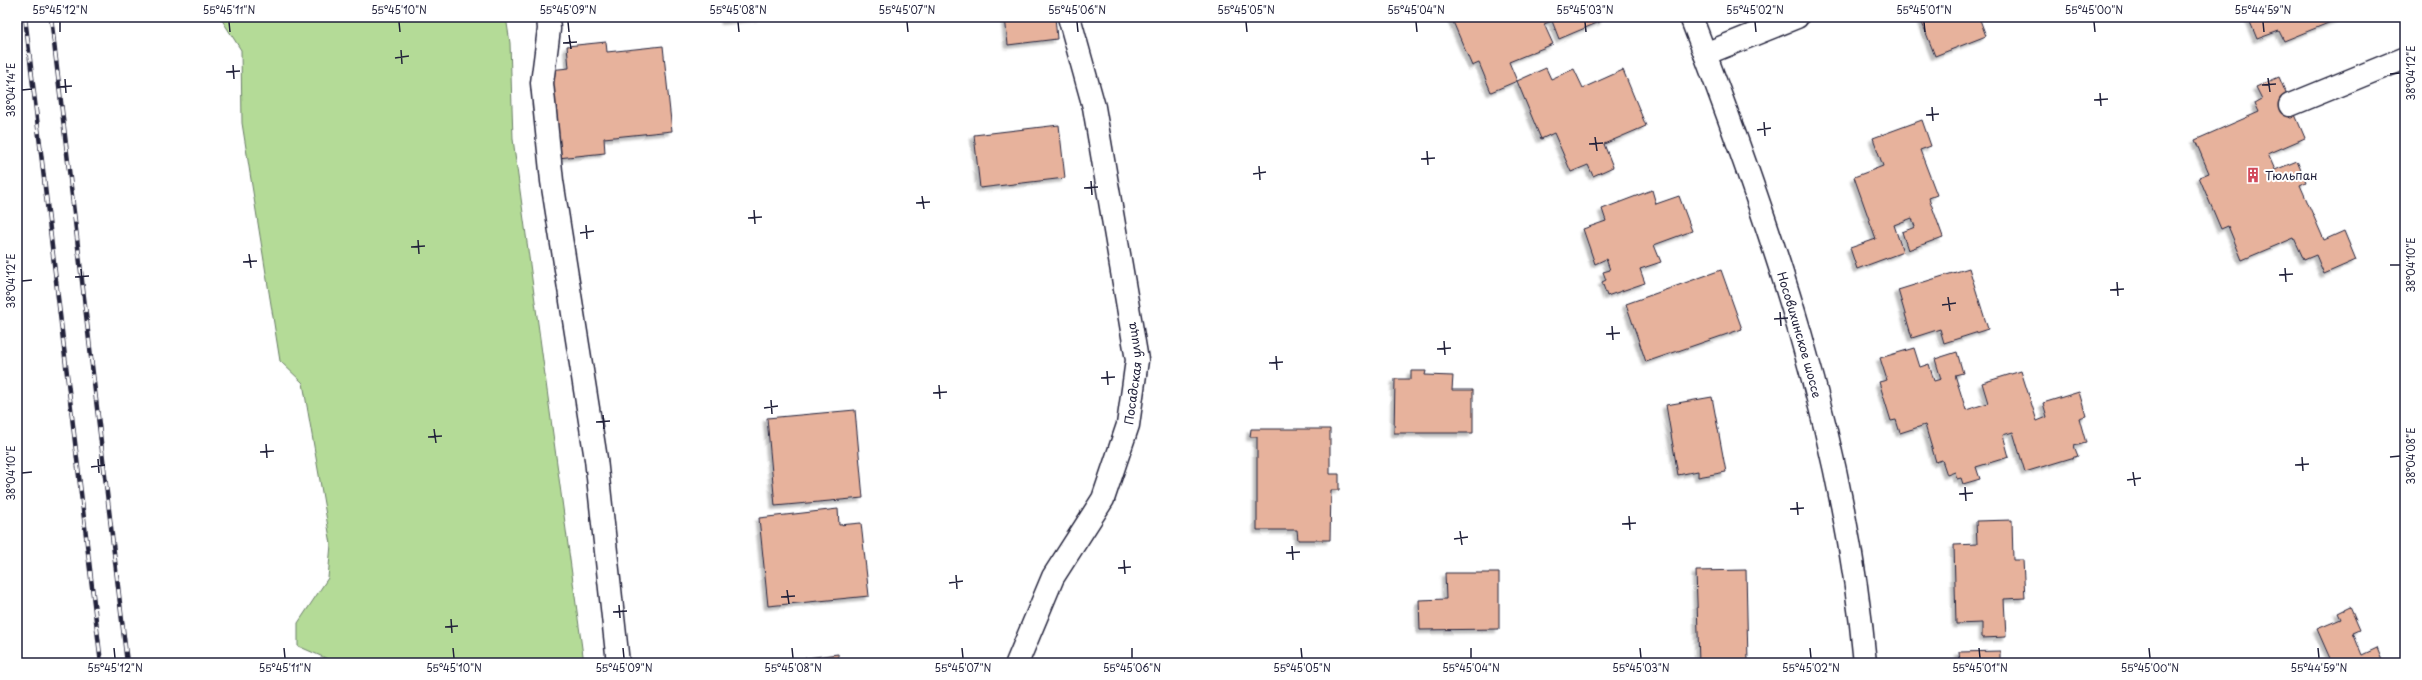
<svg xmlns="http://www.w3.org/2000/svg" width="2422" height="680" viewBox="0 0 2422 680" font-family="'Playpen Sans',sans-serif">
<defs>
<filter id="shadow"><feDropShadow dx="-3.5" dy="3.5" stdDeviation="1" flood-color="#0004"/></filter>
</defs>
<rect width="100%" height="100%" fill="#fff"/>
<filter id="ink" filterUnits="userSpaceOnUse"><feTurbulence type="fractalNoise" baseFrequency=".025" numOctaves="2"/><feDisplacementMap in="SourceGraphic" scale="8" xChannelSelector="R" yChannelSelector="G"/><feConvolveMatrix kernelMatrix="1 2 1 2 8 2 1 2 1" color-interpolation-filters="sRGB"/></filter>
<g filter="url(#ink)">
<path fill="#b4db97" stroke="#6b7e69" d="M 220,17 L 506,17 L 510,43 L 513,139 L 584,663 L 331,663 L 330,660 L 298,646 L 298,623 L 328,578 L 331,544 L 303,383 L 280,361 L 242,123 L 241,50 Z"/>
<g fill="#e7b29c" stroke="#22223b" filter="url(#shadow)">
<path d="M 724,17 L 760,17 L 725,21 Z"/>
<path d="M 1005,17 L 1055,17 L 1057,39 L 1008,45 Z"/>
<path d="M 1451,17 L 1603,17 L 1604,20 L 1559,39 L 1552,21 L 1544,24 L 1553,44 L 1509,62 L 1517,81 L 1491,92 L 1479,63 L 1472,66 Z"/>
<path d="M 1927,17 L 1979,17 L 1986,36 L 1935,56 L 1921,20 Z"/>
<path d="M 2248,17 L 2343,17 L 2284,41 L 2279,31 L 2257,39 Z"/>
<path d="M 606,42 L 607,52 L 663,46 L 672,131 L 604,138 L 605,153 L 558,158 L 549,70 L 569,68 L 567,46 Z"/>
<path d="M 1546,68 L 1551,79 L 1574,69 L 1583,88 L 1623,70 L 1646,126 L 1604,144 L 1613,167 L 1593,176 L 1588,165 L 1571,172 L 1554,133 L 1541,139 L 1517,81 Z"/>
<path d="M 2279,77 L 2305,138 L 2268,154 L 2275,170 L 2297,161 L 2306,182 L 2300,185 L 2324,240 L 2344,231 L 2356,260 L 2324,274 L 2316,255 L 2304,260 L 2294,238 L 2242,260 L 2228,226 L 2221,229 L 2199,177 L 2209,173 L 2195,140 L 2259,112 L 2255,103 L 2262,99 L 2256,87 Z"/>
<path d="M 1922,120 L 1931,146 L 1920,150 L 1937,195 L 1929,198 L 1943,237 L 1908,250 L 1902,232 L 1915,227 L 1912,218 L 1894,225 L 1903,252 L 1857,269 L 1850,248 L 1876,239 L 1854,177 L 1883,166 L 1873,138 Z"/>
<path d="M 1059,125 L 1065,178 L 980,188 L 974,135 Z"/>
<path d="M 1652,190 L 1656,204 L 1679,196 L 1692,231 L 1654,245 L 1661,262 L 1640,269 L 1645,283 L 1607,296 L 1602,282 L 1606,280 L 1603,272 L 1610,270 L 1606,259 L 1595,264 L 1583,229 L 1606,221 L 1602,209 Z"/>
<path d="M 1969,268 L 1988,329 L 1944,343 L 1940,329 L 1912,338 L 1898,290 Z"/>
<path d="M 1721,270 L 1742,329 L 1646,362 L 1626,304 Z"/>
<path d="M 1914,348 L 1920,367 L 1929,364 L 1934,381 L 1941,379 L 1935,359 L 1957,352 L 1963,373 L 1955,375 L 1966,410 L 1988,403 L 1982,383 L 2021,371 L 2037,421 L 2047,417 L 2043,403 L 2079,392 L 2086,416 L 2079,418 L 2086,443 L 2074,446 L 2078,456 L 2025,472 L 2013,432 L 2003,435 L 2009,457 L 1976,467 L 1980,479 L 1963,484 L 1961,478 L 1957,479 L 1955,472 L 1947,475 L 1942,460 L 1936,462 L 1925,425 L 1900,433 L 1896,420 L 1891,421 L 1879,382 L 1887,380 L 1880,358 Z"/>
<path d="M 1411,371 L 1426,371 L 1425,375 L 1453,376 L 1452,390 L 1473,390 L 1473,433 L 1394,433 L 1395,379 L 1411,379 Z"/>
<path d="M 1712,397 L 1726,472 L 1698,477 L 1698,471 L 1678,475 L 1666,405 Z"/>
<path d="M 855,410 L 863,498 L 775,506 L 767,418 Z"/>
<path d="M 1251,429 L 1330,429 L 1330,474 L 1339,474 L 1339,490 L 1331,490 L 1330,540 L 1298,540 L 1297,530 L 1257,530 L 1257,437 L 1250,437 Z"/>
<path d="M 838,509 L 839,525 L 861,523 L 869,596 L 768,606 L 759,518 Z"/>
<path d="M 2012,520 L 2013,560 L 2023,560 L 2025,598 L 2004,599 L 2006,637 L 1982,638 L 1982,623 L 1956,624 L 1954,545 L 1977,544 L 1976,521 Z"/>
<path d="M 1746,570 L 1748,663 L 1699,663 L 1696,571 Z"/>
<path d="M 1445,573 L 1499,573 L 1499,629 L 1420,630 L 1419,600 L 1446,599 Z"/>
<path d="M 2350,607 L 2360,630 L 2353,633 L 2362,655 L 2377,648 L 2383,663 L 2332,663 L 2317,629 L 2341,619 L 2338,613 Z"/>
<path d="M 2000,651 L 2000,663 L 1960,663 L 1959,652 Z"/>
<path d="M 838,654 L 839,663 L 767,663 Z"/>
</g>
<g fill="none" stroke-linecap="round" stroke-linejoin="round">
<g stroke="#22223b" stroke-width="25">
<g id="minor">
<path d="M 548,17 L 549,29 L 542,83 L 552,181 L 596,459 L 618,663"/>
<path d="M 1705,54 L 1797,17"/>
<path d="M 2290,105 L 2405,58"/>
<path id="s1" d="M 1017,663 L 1053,577 L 1103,499 L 1128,425 L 1137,360 L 1094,107 L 1069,17"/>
</g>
</g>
<g stroke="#22223b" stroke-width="25">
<g id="major">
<path id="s2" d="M 1691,17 C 1771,226 1845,439 1865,663"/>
</g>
</g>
<use href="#minor" stroke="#fff" stroke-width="22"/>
<use href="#major" stroke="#fff" stroke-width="22"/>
<g stroke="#22223b" stroke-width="4.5">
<g id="rail">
<path d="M 25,17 L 101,663"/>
<path d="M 51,17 L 127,663"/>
</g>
</g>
<use href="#rail" stroke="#fff" stroke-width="3" stroke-dasharray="9" stroke-linecap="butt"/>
</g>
</g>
<path fill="none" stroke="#22223b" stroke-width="1.5" d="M 60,22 L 60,32M 229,22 L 230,32M 399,22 L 400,32M 568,22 L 569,32M 738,22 L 739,32M 907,22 L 908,32M 1077,22 L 1078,32M 1246,22 L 1247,32M 1416,22 L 1417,32M 1585,22 L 1586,32M 1755,22 L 1756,32M 1924,22 L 1925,32M 2094,22 L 2095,32M 2263,22 L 2264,32M 569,35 L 571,49M 563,43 L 577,42M 401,50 L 402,64M 395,58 L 409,56M 233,65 L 234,79M 226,72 L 240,71M 2390,74 L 2400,73M 2268,78 L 2270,92M 65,79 L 66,93M 2262,85 L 2276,84M 58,87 L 72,86M 22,90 L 32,89M 2100,93 L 2101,106M 2094,100 L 2108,99M 1932,107 L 1933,121M 1926,115 L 1939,114M 1764,122 L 1765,136M 1757,130 L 1771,128M 1595,137 L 1597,151M 1589,144 L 1603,143M 1427,151 L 1428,165M 1421,159 L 1435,158M 1259,166 L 1260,180M 1253,174 L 1266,172M 1091,181 L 1092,195M 1084,188 L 1098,187M 922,196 L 924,209M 916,203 L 930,202M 754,210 L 755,224M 748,218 L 762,217M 586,225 L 587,239M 580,233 L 594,231M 418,240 L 419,254M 411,247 L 425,246M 249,254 L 251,268M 243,262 L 257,261M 2390,265 L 2400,265M 2285,268 L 2286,282M 81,269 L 82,283M 2279,275 L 2293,274M 75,277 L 89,276M 22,281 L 32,280M 2117,282 L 2118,296M 2110,290 L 2124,289M 1948,297 L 1950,311M 1942,305 L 1956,303M 1780,312 L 1781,326M 1774,319 L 1788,318M 1612,326 L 1613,340M 1606,334 L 1620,333M 1444,341 L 1445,355M 1437,349 L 1451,348M 1276,356 L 1277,370M 1269,363 L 1283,362M 1107,371 L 1108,385M 1101,378 L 1115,377M 939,385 L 940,399M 933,393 L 947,392M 771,400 L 772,414M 764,408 L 778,406M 603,415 L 604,429M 596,422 L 610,421M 434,429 L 436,443M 428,437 L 442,436M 266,444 L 267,458M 260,452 L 274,451M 2302,457 L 2303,471M 2390,457 L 2400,456M 98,459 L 99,473M 2295,465 L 2309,464M 91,467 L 105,465M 2133,472 L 2135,486M 22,473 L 32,472M 2127,480 L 2141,478M 1965,487 L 1966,501M 1959,494 L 1973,493M 1797,502 L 1798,515M 1790,509 L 1804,508M 1629,516 L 1630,530M 1622,524 L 1636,523M 1460,531 L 1462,545M 1454,539 L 1468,537M 1292,546 L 1293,560M 1286,553 L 1300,552M 1124,560 L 1125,574M 1118,568 L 1131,567M 956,575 L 957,589M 949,583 L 963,581M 787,590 L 789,604M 781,597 L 795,596M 619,605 L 620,618M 613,612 L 627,611M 451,619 L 452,633M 445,627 L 458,626M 114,648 L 115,658M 284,648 L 285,658M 453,648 L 454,658M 623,648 L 624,658M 792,648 L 793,658M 962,648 L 963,658M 1132,648 L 1132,658M 1301,648 L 1302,658M 1471,648 L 1471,658M 1640,648 L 1641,658M 1810,648 L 1811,658M 1979,648 L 1980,658M 2149,648 L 2150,658M 2318,648 L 2319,658"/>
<defs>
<g id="building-bare" transform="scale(1.2)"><path d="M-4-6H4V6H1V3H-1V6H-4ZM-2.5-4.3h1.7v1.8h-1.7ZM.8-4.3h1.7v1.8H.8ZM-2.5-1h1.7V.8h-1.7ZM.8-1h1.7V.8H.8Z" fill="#d1495b" stroke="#fff" stroke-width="2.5" paint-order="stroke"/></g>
</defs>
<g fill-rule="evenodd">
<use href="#building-bare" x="2253" y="175"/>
</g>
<g text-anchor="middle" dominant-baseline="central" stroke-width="4" stroke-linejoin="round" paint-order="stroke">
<g font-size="12" fill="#22223b" stroke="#fff" text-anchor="start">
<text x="2265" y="175">Тюльпан</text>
</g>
<g font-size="12" fill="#22223b" stroke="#fff">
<text stroke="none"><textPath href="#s2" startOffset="336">Носовихинское шоссе</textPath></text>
<text stroke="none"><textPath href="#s1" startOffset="316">Посадская улица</textPath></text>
</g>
</g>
<rect width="2422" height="680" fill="none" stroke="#fff" stroke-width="44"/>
<rect x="22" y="22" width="2378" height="636" fill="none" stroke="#22223b" stroke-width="1.5"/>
<g font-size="10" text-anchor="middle" fill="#22223b">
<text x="60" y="14">55°45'12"N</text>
<text x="229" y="14">55°45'11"N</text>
<text x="399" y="14">55°45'10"N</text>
<text x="568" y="14">55°45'09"N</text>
<text x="738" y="14">55°45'08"N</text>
<text x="907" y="14">55°45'07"N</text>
<text x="1077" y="14">55°45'06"N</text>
<text x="1246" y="14">55°45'05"N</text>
<text x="1416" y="14">55°45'04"N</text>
<text x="1585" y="14">55°45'03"N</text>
<text x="1755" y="14">55°45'02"N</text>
<text x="1924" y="14">55°45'01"N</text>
<text x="2094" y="14">55°45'00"N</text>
<text x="2263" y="14">55°44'59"N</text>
<text transform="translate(2411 73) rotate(-90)" y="4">38°04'12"E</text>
<text transform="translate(11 90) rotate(-90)" y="4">38°04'14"E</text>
<text transform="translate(2411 265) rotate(-90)" y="4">38°04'10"E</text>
<text transform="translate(11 281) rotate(-90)" y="4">38°04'12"E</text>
<text transform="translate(2411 456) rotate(-90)" y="4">38°04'08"E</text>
<text transform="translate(11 473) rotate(-90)" y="4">38°04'10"E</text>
<text x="115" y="672">55°45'12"N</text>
<text x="285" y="672">55°45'11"N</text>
<text x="454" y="672">55°45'10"N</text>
<text x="624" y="672">55°45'09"N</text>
<text x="793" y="672">55°45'08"N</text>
<text x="963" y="672">55°45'07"N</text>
<text x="1132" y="672">55°45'06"N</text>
<text x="1302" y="672">55°45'05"N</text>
<text x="1471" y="672">55°45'04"N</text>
<text x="1641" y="672">55°45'03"N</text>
<text x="1811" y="672">55°45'02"N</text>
<text x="1980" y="672">55°45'01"N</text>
<text x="2150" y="672">55°45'00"N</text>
<text x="2319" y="672">55°44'59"N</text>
</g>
</svg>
